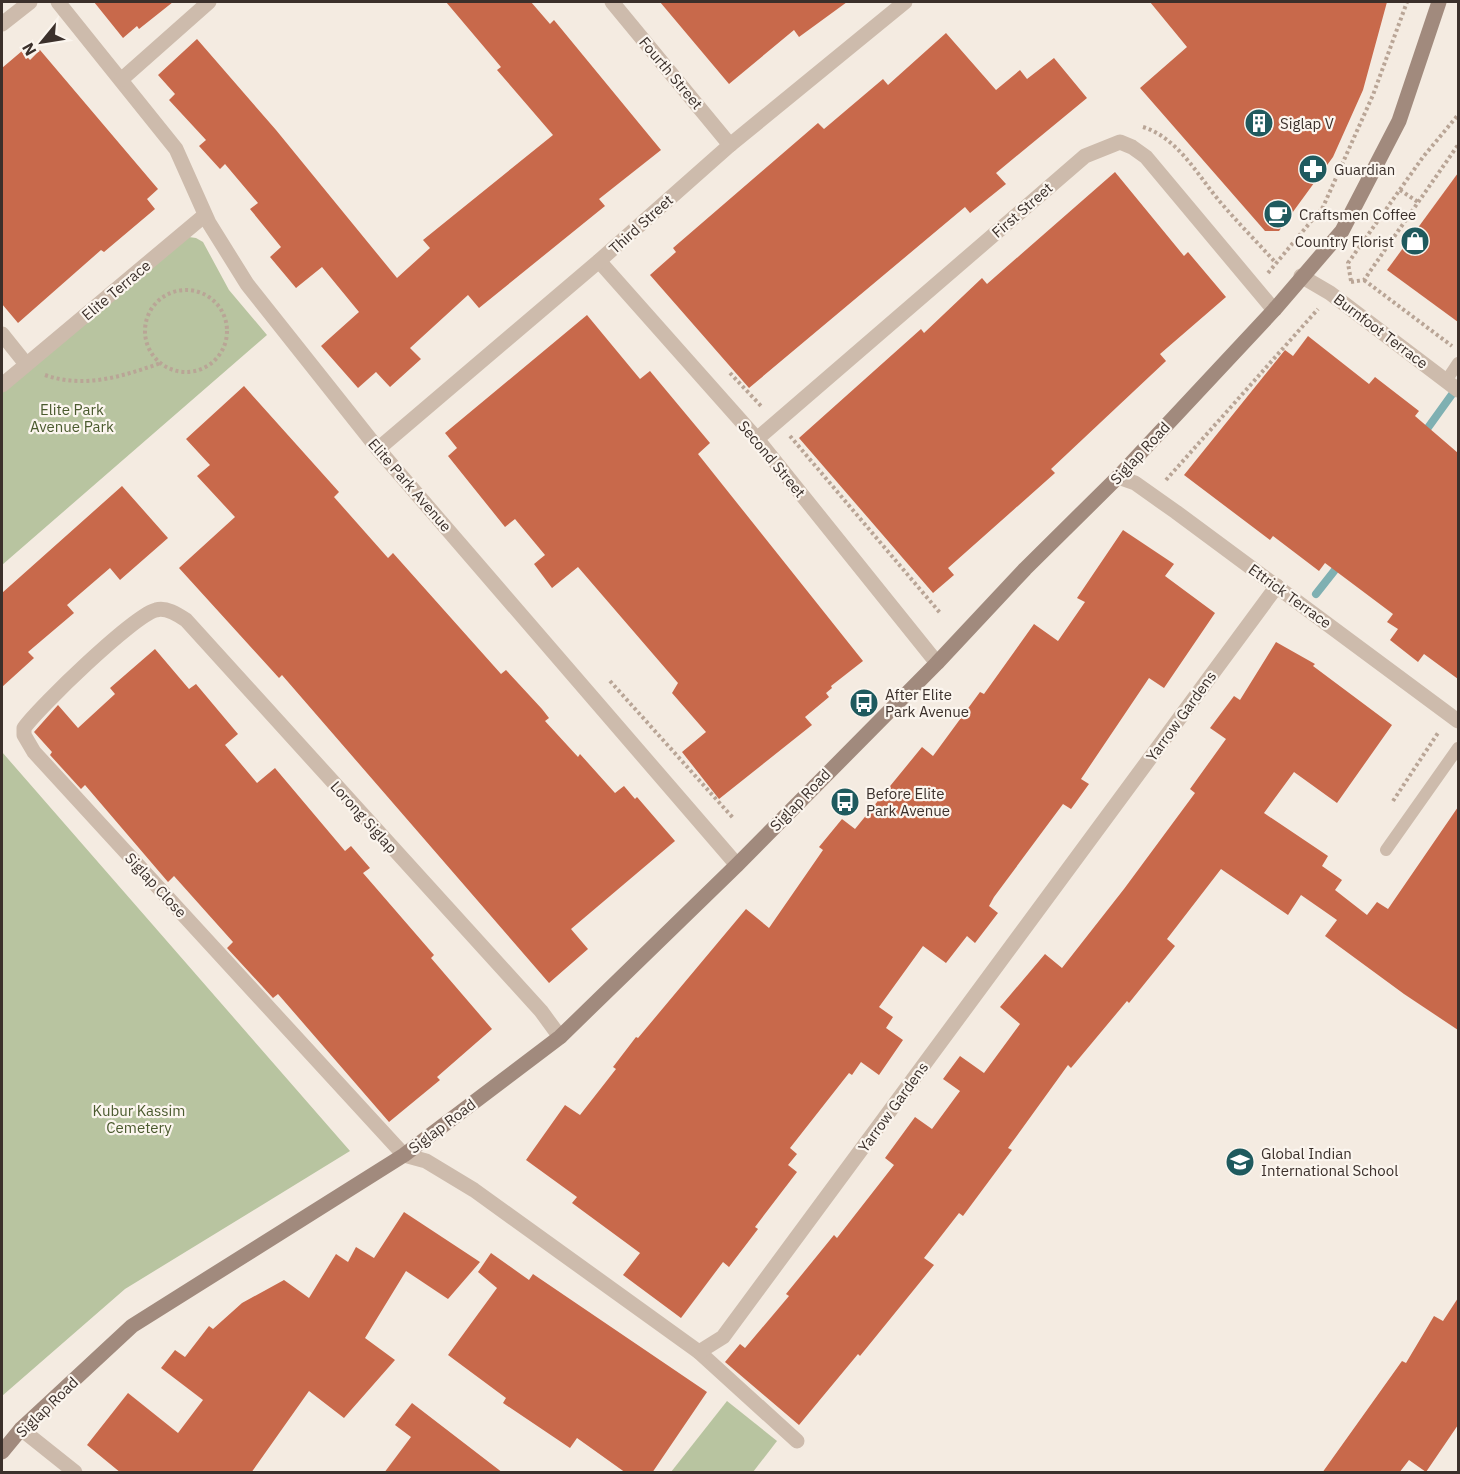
<svg xmlns="http://www.w3.org/2000/svg" width="1460" height="1474" viewBox="0 0 1460 1474" font-family="'IBM Plex Sans',sans-serif">
<rect width="100%" height="100%" fill="#f4ebe1"/>
<g fill="#b8c4a0">
<path d="M 189,237 L 196,238 L 203,242 L 229,290 L 267,335 L 2,565 L 2,391 Z"/>
<path d="M 2,752 L 350,1151 L 125,1289 L 2,1396 Z"/>
<path d="M 727,1401 L 777,1441 L 753,1472 L 671,1472 Z"/>
</g>
<g fill="none" stroke-linecap="round" stroke-linejoin="round">
<g stroke="#7fb0b2" stroke-width="8">
<path d="M 1422,436 L 1458,386"/>
<path d="M 1316,594 L 1342,561"/>
</g>
</g>
<g fill="#c8694b">
<path d="M 94,2 L 173,2 L 139,29 L 137,26 L 123,38 Z"/>
<path d="M 446,2 L 531,2 L 550,24 L 554,20 L 661,150 L 599,199 L 605,206 L 479,308 L 468,295 L 410,348 L 421,359 L 390,387 L 376,372 L 358,388 L 321,346 L 359,312 L 322,267 L 296,288 L 270,257 L 281,247 L 250,209 L 258,203 L 225,164 L 220,169 L 199,146 L 206,140 L 169,100 L 175,94 L 158,75 L 197,39 L 276,130 L 397,278 L 430,248 L 423,240 L 553,135 L 497,70 L 501,67 Z"/>
<path d="M 660,2 L 847,2 L 799,37 L 794,30 L 729,84 Z"/>
<path d="M 1150,2 L 1387,2 L 1363,90 L 1333,157 L 1279,231 L 1265,231 L 1140,88 L 1187,47 Z"/>
<path d="M 946,33 L 996,90 L 1020,70 L 1027,79 L 1054,58 L 1087,98 L 996,173 L 1006,184 L 970,213 L 965,207 L 749,388 L 650,275 L 676,252 L 673,248 L 818,123 L 824,129 L 883,79 L 888,85 Z"/>
<path d="M 40,50 L 158,189 L 147,199 L 155,209 L 104,252 L 101,250 L 18,323 L 2,304 L 2,68 L 22,51 L 30,60 Z"/>
<path d="M 1115,172 L 1184,256 L 1188,252 L 1226,297 L 1160,354 L 1166,361 L 1051,469 L 1055,473 L 948,568 L 954,575 L 933,593 L 799,438 L 921,329 L 924,333 L 982,278 L 987,284 Z"/>
<path d="M 1458,173 L 1458,322 L 1387,270 Z"/>
<path d="M 587,315 L 640,379 L 650,371 L 710,443 L 698,454 L 863,661 L 831,686 L 832,688 L 826,693 L 829,697 L 805,717 L 812,725 L 719,799 L 682,752 L 706,732 L 672,693 L 678,683 L 578,567 L 552,588 L 534,564 L 545,555 L 515,519 L 505,527 L 448,456 L 457,448 L 445,433 Z"/>
<path d="M 1308,336 L 1369,384 L 1375,377 L 1419,411 L 1415,416 L 1458,453 L 1458,679 L 1424,654 L 1418,662 L 1390,640 L 1398,629 L 1387,622 L 1393,614 L 1325,563 L 1319,571 L 1273,536 L 1270,540 L 1184,475 L 1285,350 L 1293,356 Z"/>
<path d="M 244,386 L 339,492 L 334,497 L 388,558 L 393,553 L 501,674 L 506,670 L 542,709 L 549,718 L 545,721 L 578,757 L 580,754 L 615,793 L 624,786 L 635,799 L 637,797 L 675,841 L 571,929 L 588,949 L 549,983 L 282,675 L 279,678 L 179,568 L 235,517 L 197,476 L 210,465 L 186,439 Z"/>
<path d="M 122,486 L 168,538 L 120,580 L 110,568 L 67,605 L 74,613 L 28,652 L 34,658 L 2,687 L 2,593 Z"/>
<path d="M 1123,530 L 1174,564 L 1165,576 L 1215,613 L 1164,688 L 1149,678 L 1081,779 L 1089,784 L 1071,809 L 1063,804 L 994,897 L 989,906 L 998,913 L 975,943 L 967,936 L 946,963 L 923,946 L 879,1007 L 893,1017 L 886,1028 L 903,1040 L 879,1075 L 861,1062 L 852,1075 L 849,1073 L 790,1148 L 797,1154 L 788,1165 L 797,1172 L 755,1227 L 758,1229 L 729,1267 L 723,1262 L 681,1318 L 623,1275 L 640,1253 L 572,1203 L 577,1197 L 526,1160 L 565,1105 L 580,1115 L 616,1069 L 613,1067 L 636,1037 L 638,1038 L 746,909 L 769,928 L 823,850 L 819,847 L 842,819 L 855,829 L 922,747 L 933,756 L 980,692 L 984,694 L 1034,624 L 1058,641 L 1085,602 L 1077,598 Z"/>
<path d="M 1276,642 L 1315,664 L 1313,666 L 1392,725 L 1337,803 L 1294,772 L 1264,813 L 1328,856 L 1322,866 L 1342,880 L 1335,890 L 1367,915 L 1377,902 L 1388,909 L 1458,807 L 1458,1030 L 1404,994 L 1325,936 L 1337,920 L 1301,895 L 1288,915 L 1221,869 L 1167,939 L 1175,946 L 1129,1003 L 1127,1001 L 1071,1068 L 1068,1065 L 1008,1148 L 1012,1150 L 963,1216 L 959,1213 L 924,1258 L 934,1265 L 860,1356 L 858,1354 L 799,1425 L 725,1362 L 740,1344 L 745,1348 L 789,1296 L 786,1294 L 834,1235 L 837,1238 L 894,1165 L 885,1158 L 915,1117 L 932,1129 L 960,1091 L 943,1079 L 960,1056 L 984,1073 L 1020,1024 L 1000,1007 L 1045,954 L 1062,968 L 1124,889 L 1195,793 L 1190,789 L 1226,739 L 1210,728 L 1234,696 L 1240,700 Z"/>
<path d="M 155,649 L 189,689 L 196,684 L 238,734 L 225,745 L 257,783 L 275,768 L 345,851 L 351,846 L 370,868 L 363,873 L 434,955 L 431,958 L 492,1029 L 437,1077 L 440,1080 L 389,1122 L 278,994 L 273,998 L 227,948 L 233,942 L 174,876 L 168,882 L 85,785 L 81,789 L 50,755 L 52,752 L 34,732 L 58,705 L 78,728 L 115,694 L 110,688 Z"/>
<path d="M 404,1212 L 480,1262 L 448,1299 L 406,1271 L 365,1338 L 395,1360 L 344,1418 L 309,1391 L 251,1473 L 121,1473 L 87,1445 L 128,1393 L 178,1433 L 203,1400 L 161,1368 L 175,1350 L 185,1357 L 209,1326 L 213,1329 L 242,1303 L 284,1280 L 309,1298 L 336,1254 L 348,1262 L 356,1247 L 374,1258 Z"/>
<path d="M 491,1253 L 529,1280 L 533,1274 L 707,1392 L 652,1473 L 626,1473 L 577,1438 L 570,1448 L 503,1403 L 506,1398 L 448,1355 L 497,1288 L 478,1272 Z"/>
<path d="M 1458,1298 L 1458,1425 L 1426,1472 L 1409,1460 L 1399,1473 L 1322,1473 L 1402,1361 L 1406,1363 L 1434,1316 L 1443,1321 Z"/>
<path d="M 412,1403 L 503,1473 L 384,1473 L 411,1437 L 395,1425 Z"/>
</g>
<g fill="none" stroke-linecap="round" stroke-linejoin="round">
<g stroke="#b9a596" stroke-width="4" stroke-dasharray="3 3" stroke-linecap="butt">
<path d="M 1143,127 C 1179,138 1199,178 1222,204 C 1239,224 1258,243 1275,262"/>
<path d="M 1400,190 L 1418,202"/>
<path d="M 1268,273 L 1323,207 L 1373,95 L 1407,2"/>
<path d="M 1364,280 L 1452,346"/>
<path d="M 1351,281 L 1348,263 L 1423,157 L 1458,115"/>
<path d="M 1351,282 L 1364,280 L 1458,145"/>
<circle cx="186" cy="331" r="41"/>
<path d="M 730,373 L 762,407"/>
<path d="M 45,375 C 85,389 123,376 161,363"/>
<path d="M 790,436 L 941,614"/>
<path d="M 1166,480 L 1318,309"/>
<path d="M 610,681 L 734,819"/>
<path d="M 1393,801 L 1438,733"/>
</g>
<g stroke="#cdbbac" stroke-width="12">
<path d="M 1446,381 L 1458,363"/>
<path d="M 1386,850 L 1458,748"/>
</g>
<g stroke="#cdbbac" stroke-width="15">
<path d="M 58,2 L 176,149 L 209,223 L 247,284 L 378,449 L 737,865"/>
<path d="M 612,2 L 730,145"/>
<path d="M 2,24 L 30,2"/>
<path d="M 122,79 L 209,2"/>
<path d="M 599,261 L 757,439 L 937,663"/>
<path d="M 1301,276 L 1330,293 L 1458,390"/>
<path d="M 2,334 L 26,364"/>
<path d="M 2,385 L 205,215"/>
<path d="M 757,439 L 1085,156 L 1120,142 L 1132,147 L 1146,157 L 1274,310"/>
<path d="M 378,449 L 599,261 L 730,145 L 905,2"/>
<path d="M 1118,477 L 1135,483 L 1176,512 L 1458,721"/>
<path d="M 560,1037 L 541,1011 L 186,620 C 177,614 166,607 156,610 C 134,615 39,707 24,728 L 24,735 L 34,752 L 404,1155 L 426,1161 L 474,1190 L 699,1352 L 797,1441"/>
<path d="M 699,1352 L 723,1337 L 1277,586"/>
<path d="M 21,1429 L 75,1472"/>
</g>
<path stroke="#a18a7d" stroke-width="15" d="M 2,1452 L 21,1429 L 132,1326 L 404,1155 L 560,1037 L 737,865 L 937,663 L 1025,569 L 1118,477 L 1274,310 L 1342,231 L 1399,121 L 1439,2"/>
</g>
<defs>
<g id="building-disc" transform="scale(1.5)"><circle r="9.5" fill="#1f5a5e" stroke="#fbf5ee"/><path d="M-4-6H4V6H1V3H-1V6H-4ZM-2.5-4.3h1.7v1.8h-1.7ZM.8-4.3h1.7v1.8H.8ZM-2.5-1h1.7V.8h-1.7ZM.8-1h1.7V.8H.8Z" fill="#fff"/></g>
<g id="pharmacy-disc" transform="scale(1.5)"><circle r="9.5" fill="#1f5a5e" stroke="#fbf5ee"/><path d="M-2-6h4v4h4v4h-4v4h-4v-4h-4v-4h4Z" fill="#fff"/></g>
<g id="cafe-disc" transform="scale(1.5)"><circle r="9.5" fill="#1f5a5e" stroke="#fbf5ee"/><path d="M-5.5-4.5H6V0H3Q3 3.5 0 3.5H-2.5Q-5.5 3.5-5.5 0ZM3-3.2v2h1.7v-2ZM-6 4.5H4V6H-6Z" fill="#fff"/></g>
<g id="shop-disc" transform="scale(1.5)"><circle r="9.5" fill="#1f5a5e" stroke="#fbf5ee"/><path d="M-5-2.5h2.3a2.7 3.5 0 0 1 5.4 0H5L5.5 6h-11ZM-1.5-2.5h3a1.5 2.3 0 0 0-3 0Z" fill="#fff"/></g>
<g id="bus-disc" transform="scale(1.5)"><circle r="9.5" fill="#1f5a5e" stroke="#fbf5ee"/><path d="M-5-6H5V4H4V6H2V4H-2V6H-4V4H-5ZM-3.5-4V0h7V-4ZM-3.5 1.2v1.5H-2V1.2ZM2 1.2v1.5H3.5V1.2Z" fill="#fff"/></g>
<g id="school-disc" transform="scale(1.5)"><circle r="9.5" fill="#1f5a5e" stroke="#fbf5ee"/><path d="M0-5L7-2L0 1L-7-2ZM-4 1L0 2.5L4 1V4Q0 6-4 4Z" fill="#fff"/></g>
</defs>
<g fill-rule="evenodd">
<use href="#building-disc" x="1259" y="123"/>
<use href="#pharmacy-disc" x="1313" y="169"/>
<use href="#cafe-disc" x="1278" y="214"/>
<use href="#shop-disc" x="1415" y="241"/>
<use href="#bus-disc" x="864" y="703"/>
<use href="#bus-disc" x="845" y="802"/>
<use href="#school-disc" x="1240" y="1162"/>
</g>
<g text-anchor="middle" dominant-baseline="central" stroke-width="4.5" stroke-linejoin="round" paint-order="stroke">
<g font-size="15" fill="#3b302b" stroke="#fbf5ee">
<text transform="translate(671 73) rotate(50)">Fourth Street</text>
<text transform="translate(1022 210) rotate(-41)">First Street</text>
<text transform="translate(641 224) rotate(-42)">Third Street</text>
<text transform="translate(116 290) rotate(-40)">Elite Terrace</text>
<text transform="translate(1381 331) rotate(37)">Burnfoot Terrace</text>
<text transform="translate(1140 453) rotate(-47)">Siglap Road</text>
<text transform="translate(772 459) rotate(50)">Second Street</text>
<text transform="translate(410 485) rotate(49)">Elite Park Avenue</text>
<text transform="translate(1290 596) rotate(36)">Ettrick Terrace</text>
<text transform="translate(1181 716) rotate(-54)">Yarrow Gardens</text>
<text transform="translate(800 800) rotate(-46)">Siglap Road</text>
<text transform="translate(364 817) rotate(48)">Lorong Siglap</text>
<text transform="translate(156 885) rotate(47)">Siglap Close</text>
<text transform="translate(893 1107) rotate(-54)">Yarrow Gardens</text>
<text transform="translate(442 1126) rotate(-37)">Siglap Road</text>
<text transform="translate(47 1407) rotate(-44)">Siglap Road</text>
</g>
<g font-size="15" fill="#3b302b" stroke="#fbf5ee" text-anchor="start">
<text x="1280" y="123">Siglap V</text>
<text x="1334" y="169">Guardian</text>
<text x="1299" y="214">Craftsmen Coffee</text>
<text x="1394" y="241" text-anchor="end">Country Florist</text>
<text x="885" y="694">After Elite<tspan x="885" dy="17">Park Avenue</tspan></text>
<text x="866" y="793">Before Elite<tspan x="866" dy="17">Park Avenue</tspan></text>
<text x="1261" y="1153">Global Indian<tspan x="1261" dy="17">International School</tspan></text>
</g>
<g font-size="15" fill="#4a5a2e" stroke="#fbf5ee">
<text x="72" y="409">Elite Park<tspan x="72" dy="17">Avenue Park</tspan></text>
<text x="139" y="1110">Kubur Kassim<tspan x="139" dy="17">Cemetery</tspan></text>
</g>
</g>
<rect width="1460" height="1474" fill="none" stroke="#3b302b" stroke-width="6"/>
<g transform="translate(42 42) rotate(240)" stroke="#fbf5ee" stroke-width="4.5" paint-order="stroke">
<path d="M0-4.5L10 22L0 15L-10 22Z" fill="#3b302b"/>
<text y="-9" font-size="16" font-weight="bold" text-anchor="middle" fill="#3b302b">N</text>
</g>
</svg>
